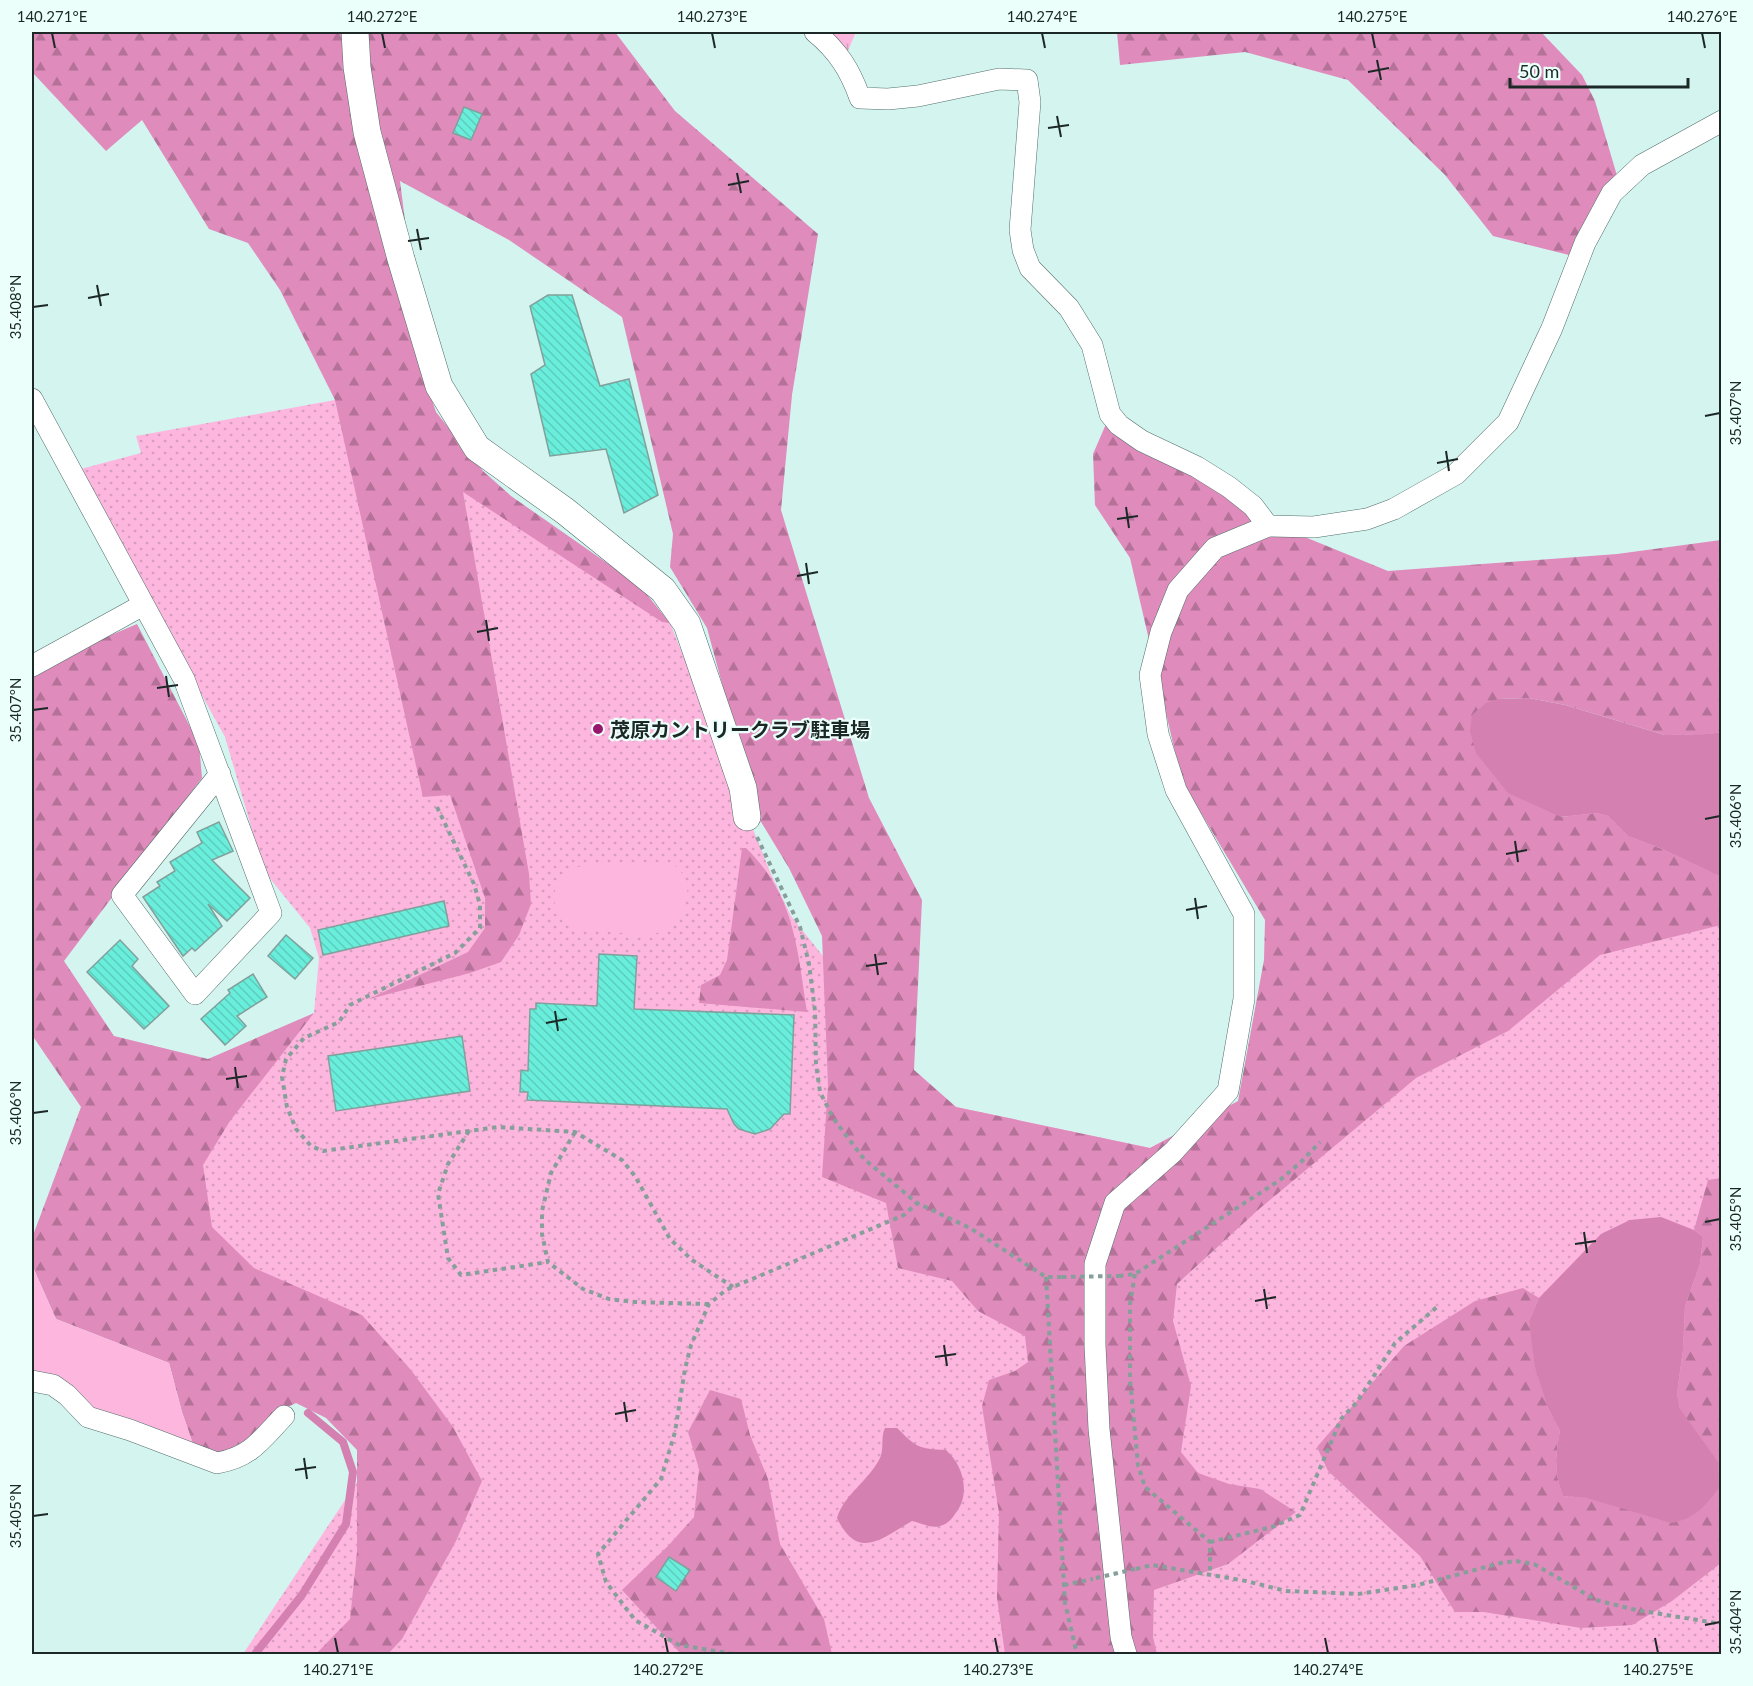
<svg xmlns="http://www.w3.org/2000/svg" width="1753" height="1686" viewBox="0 0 1753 1686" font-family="Lato,'Noto Sans JP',sans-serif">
<defs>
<pattern id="grass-dots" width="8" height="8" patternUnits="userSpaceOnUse" patternTransform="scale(1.5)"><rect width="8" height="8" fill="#fdb6de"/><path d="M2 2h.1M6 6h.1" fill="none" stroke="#d89cbe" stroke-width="1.8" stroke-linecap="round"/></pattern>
<pattern id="forest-firs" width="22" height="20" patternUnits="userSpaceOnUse" patternTransform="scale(1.5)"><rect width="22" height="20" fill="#df8bbc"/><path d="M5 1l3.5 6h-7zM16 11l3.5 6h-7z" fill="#b47299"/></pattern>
<pattern id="wetland-marsh" width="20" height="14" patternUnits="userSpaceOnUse" patternTransform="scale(1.5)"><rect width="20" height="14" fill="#fdb6de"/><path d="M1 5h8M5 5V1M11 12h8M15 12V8" fill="none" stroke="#d89cbe"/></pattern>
<pattern id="building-back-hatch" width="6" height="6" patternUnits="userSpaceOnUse" patternTransform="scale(1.5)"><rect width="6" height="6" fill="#6aeedc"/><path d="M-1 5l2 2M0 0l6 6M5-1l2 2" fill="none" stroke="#5bccbd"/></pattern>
</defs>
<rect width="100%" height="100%" fill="#d4f4ef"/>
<path fill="url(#grass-dots)" d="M 335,400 L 670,623 L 771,874 L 791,916 L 914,1070 L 956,1107 L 1150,1148 L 1238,1102 L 1721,685 L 1721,1654 L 243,1654 L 383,1443 L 88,1136 L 314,1013 L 319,958 L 310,928 L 264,871 L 225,737 L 77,470 L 141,453 L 136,436 Z"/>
<g fill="url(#forest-firs)">
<path d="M 32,32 L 615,32 L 675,111 L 818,234 L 792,395 L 781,510 L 869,798 L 922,900 L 914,1070 L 956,1107 L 1150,1148 L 1238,1101 L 1264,960 L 1265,920 L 1186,788 L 1175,752 L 1130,558 L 1095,505 L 1093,454 L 1106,424 L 1224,494 L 1251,515 L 1388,571 L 1617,554 L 1721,540 L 1721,732 L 1709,734 L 1665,735 L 1565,705 L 1529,698 L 1498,699 L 1561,817 L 1596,813 L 1608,816 L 1628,836 L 1662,849 L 1721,877 L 1721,927 L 1717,926 L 1600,955 L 1508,1031 L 1416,1078 L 1258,1210 L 1177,1284 L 1173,1321 L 1191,1386 L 1181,1452 L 1198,1473 L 1229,1484 L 1260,1489 L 1296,1512 L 1228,1564 L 1154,1590 L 1153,1637 L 1157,1654 L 1005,1654 L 997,1598 L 999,1513 L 982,1406 L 989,1380 L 1015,1371 L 1028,1362 L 1025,1336 L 978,1311 L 952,1281 L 898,1268 L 886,1203 L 822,1177 L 828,1085 L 822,936 L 789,868 L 758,817 L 707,628 L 670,567 L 673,534 L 622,317 L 509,240 L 400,181 L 425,380 L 436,412 L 483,471 L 511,496 L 640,586 L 670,623 L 662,622 L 463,492 L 529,874 L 531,904 L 519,935 L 501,962 L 470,973 L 369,999 L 468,952 L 485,928 L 485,898 L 450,795 L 423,797 L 335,400 L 280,290 L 248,243 L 209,229 L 142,120 L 106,151 L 32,72 Z"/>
<path d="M 1117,32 L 1541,32 L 1582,75 L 1595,101 L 1618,179 L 1573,256 L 1493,236 L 1445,175 L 1348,80 L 1245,52 L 1120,65 Z"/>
<path d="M 137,624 L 199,744 L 202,778 L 64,961 L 114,1036 L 208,1059 L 314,1013 L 230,1121 L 203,1165 L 212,1227 L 254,1268 L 362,1315 L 411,1370 L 453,1427 L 482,1481 L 456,1541 L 402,1639 L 388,1654 L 316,1654 L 350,1619 L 357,1552 L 357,1450 L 326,1418 L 296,1403 L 271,1415 L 247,1439 L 215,1458 L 194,1447 L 182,1412 L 169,1363 L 56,1319 L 32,1265 L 32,1238 L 81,1107 L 32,1035 L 32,676 L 62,656 Z"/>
<path d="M 742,848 L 746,848 C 795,896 797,948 807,1012 L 699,1003 L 701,985 L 720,975 L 727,960 Z"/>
<path d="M 1721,1178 L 1721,1563 L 1672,1601 L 1632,1625 L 1581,1628 L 1484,1612 L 1455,1612 L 1420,1556 L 1328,1471 L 1317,1447 L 1404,1346 L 1475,1301 L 1523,1288 L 1539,1298 L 1529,1321 L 1548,1408 L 1560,1431 C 1555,1454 1554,1473 1563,1496 L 1587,1498 L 1680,1409 L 1677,1393 L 1683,1350 L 1685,1306 L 1700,1264 L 1703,1237 L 1694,1230 L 1708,1180 Z"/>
<path d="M 710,1390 L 741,1399 L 750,1435 L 768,1479 L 780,1544 L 824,1619 L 832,1654 L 681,1654 L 622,1590 L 668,1546 L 694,1517 L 699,1469 L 688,1432 Z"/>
</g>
<path fill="url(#wetland-marsh)" d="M 824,32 L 856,32 L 847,53 Z"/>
<g fill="#fdb6de">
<path d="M 668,862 C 700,876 689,922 660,932 C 644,938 621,932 605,931 C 596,930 582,931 573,928 C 550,918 548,884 568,871 C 585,860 646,863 668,862 Z"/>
<path d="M 32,1265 L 56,1319 L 169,1363 L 182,1412 L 194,1447 L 96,1413 L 32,1377 Z"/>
</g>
<g fill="#d481b2">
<path d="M 1529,698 L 1565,705 L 1665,735 L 1709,734 L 1721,732 L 1721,877 L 1662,849 L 1628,836 L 1608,816 L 1596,813 L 1561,817 L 1508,793 L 1476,753 L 1470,731 L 1472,715 L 1486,703 L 1498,699 Z"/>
<path d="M 1661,1217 L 1694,1230 L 1703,1237 L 1700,1264 L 1685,1306 L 1683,1350 L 1677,1393 L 1680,1409 L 1718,1462 L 1719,1488 C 1705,1506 1695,1519 1671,1523 L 1587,1498 L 1563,1496 C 1554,1473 1555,1454 1560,1431 L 1548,1408 L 1535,1367 L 1529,1321 L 1539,1298 L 1601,1234 L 1630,1220 Z"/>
<path d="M 885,1428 L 897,1428 C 916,1447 918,1449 946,1450 C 964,1466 971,1495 955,1514 C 951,1520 947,1524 940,1526 C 932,1529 921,1523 912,1521 C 882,1538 858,1562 837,1518 C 844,1495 867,1482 879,1460 C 885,1450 880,1438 885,1428 Z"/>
</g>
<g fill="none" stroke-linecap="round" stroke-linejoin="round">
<path stroke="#d481b2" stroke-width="8" d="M 255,1654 L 302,1595 L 346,1524 L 353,1472 L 343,1442 L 308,1413"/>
</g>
<g fill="url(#building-back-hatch)" stroke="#82a09b" stroke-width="1.5">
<path d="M 464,107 L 482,114 L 471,140 L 453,133 Z"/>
<path d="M 548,295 L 572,295 L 600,386 L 629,379 L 658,495 L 624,513 L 606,449 L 550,456 L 531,374 L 545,365 L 530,306 Z"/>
<path d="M 219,822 L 233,851 L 212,860 L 250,898 L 227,921 L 208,904 L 222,926 L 195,951 L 192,948 L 183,956 L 143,897 L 160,886 L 157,882 L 175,871 L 170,862 L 202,843 L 197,832 Z"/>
<path d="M 444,901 L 449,926 L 323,955 L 318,930 Z"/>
<path d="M 286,935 L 313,958 L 295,979 L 268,956 Z"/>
<path d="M 120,940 L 138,959 L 132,966 L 169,1006 L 144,1029 L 87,972 Z"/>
<path d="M 599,954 L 637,956 L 634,1009 L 794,1015 L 790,1114 L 784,1114 L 770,1129 L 755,1134 L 739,1129 L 734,1124 L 727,1109 L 527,1100 L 528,1092 L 520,1092 L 521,1070 L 528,1071 L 530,1009 L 536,1009 L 536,1003 L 597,1006 Z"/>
<path d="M 253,974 L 267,997 L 237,1016 L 246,1026 L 225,1045 L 201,1019 L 230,993 L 228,990 Z"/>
<path d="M 462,1036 L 470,1091 L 336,1111 L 328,1056 Z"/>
<path d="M 669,1557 L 690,1570 L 676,1591 L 656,1577 Z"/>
</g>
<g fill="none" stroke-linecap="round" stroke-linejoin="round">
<g stroke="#526f6a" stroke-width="22">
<g id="minor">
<path d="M 815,32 C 838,51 850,70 860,98 L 888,99 L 918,96 L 999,79 L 1027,80 L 1030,102 L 1020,230 L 1023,250 L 1030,268 L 1069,308 L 1092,345 L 1110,414 L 1119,425 L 1142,441 L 1197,467 L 1229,487 L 1253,506 L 1268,526"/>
<path d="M 32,399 L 184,679 L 271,913 L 195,994 L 122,895 L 220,774"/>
<path d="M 32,666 L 143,605"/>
<path d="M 32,1381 L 53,1385 L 67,1395 L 88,1417 L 130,1430 L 217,1463 C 251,1457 261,1440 284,1416"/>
<path d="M 1126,1654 L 1121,1637 L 1099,1429 L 1095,1345 L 1095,1264 L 1115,1203 L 1173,1152 L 1228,1091 L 1244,999 L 1244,914 L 1176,790 L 1158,734 L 1150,675 L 1161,632 L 1178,590 L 1215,548 L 1268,526 L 1314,527 L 1367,519 L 1394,509 L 1456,474 L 1508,422 L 1552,328 L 1585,243 L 1612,193 L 1642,165 L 1722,121"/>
</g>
</g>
<g stroke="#526f6a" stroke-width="28">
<path id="tertiary" d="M 355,32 L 357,67 L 367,132 L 401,259 L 439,386 L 477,448 L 565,511 L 663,590 L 687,624 L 743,788 L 747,817"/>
</g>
<g stroke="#879f9b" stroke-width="4" stroke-dasharray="4.5 4.5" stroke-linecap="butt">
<path d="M 437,807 L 474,884 L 480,905 L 480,928 L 455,953 L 350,1005 L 339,1022 L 304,1038 L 286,1059 L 282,1077 L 287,1107 L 296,1129 L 311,1146 L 323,1151 L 498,1127 L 575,1132 L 622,1160 L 635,1176 L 670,1239 L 692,1260 L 733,1287"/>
<path d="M 757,837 L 800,927 L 809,964 L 815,1011 L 816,1064 L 820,1092 L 833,1118 L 864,1159 L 917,1203 L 970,1228 L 1046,1277 L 1062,1277"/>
<path d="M 469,1131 L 448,1164 L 438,1194 L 448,1258 L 461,1275 L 548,1262"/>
<path d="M 575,1132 L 551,1173 L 542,1211 L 542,1234 L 548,1262 L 583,1289 L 609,1299 L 635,1302 L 709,1304"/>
<path d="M 1135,1274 L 1130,1304 L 1130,1379 L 1138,1465 L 1145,1487 L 1210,1542 L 1210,1575"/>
<path d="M 1119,1276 L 1135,1274 L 1280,1180 L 1301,1162 L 1320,1142"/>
<path d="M 1046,1277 L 1065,1603 L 1077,1654"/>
<path d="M 1210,1542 L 1272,1527 L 1300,1515 L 1341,1419 L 1357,1402 L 1395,1343 L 1437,1307"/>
<path d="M 1136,1569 L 1152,1565 L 1246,1581 L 1286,1591 L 1358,1594 L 1418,1585 L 1501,1563 L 1516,1561 L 1534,1564 L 1596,1600 L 1636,1610 L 1722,1624"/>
<path d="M 1064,1585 L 1093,1579"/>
<path d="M 733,1654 L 679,1645 L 635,1620 L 606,1582 L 598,1554 L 661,1479 L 675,1432 L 685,1369 L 691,1345 L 709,1304 L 726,1290 L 904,1215 L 917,1203"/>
</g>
<use href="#minor" stroke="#fff" stroke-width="21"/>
<use href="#tertiary" stroke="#fff" stroke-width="27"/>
<g stroke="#879f9b" stroke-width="4" stroke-dasharray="4.5 4.5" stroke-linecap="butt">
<path d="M 1062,1277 L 1119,1276"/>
<path d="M 1096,1578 L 1135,1569"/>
</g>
</g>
<path fill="none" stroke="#1c2826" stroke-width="2" d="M 52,33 L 55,48M 382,33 L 385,48M 712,33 L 715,48M 1042,33 L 1045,48M 1372,33 L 1375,48M 1702,33 L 1705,48M 1377,60 L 1381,80M 1368,72 L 1389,68M 1057,116 L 1061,137M 1048,128 L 1069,125M 737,173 L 741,193M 728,185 L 749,181M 417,229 L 421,250M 408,241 L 429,238M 97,285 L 101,306M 88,298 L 109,294M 33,307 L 48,305M 1705,416 L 1720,413M 1446,451 L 1449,471M 1437,463 L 1458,459M 1126,507 L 1129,528M 1117,519 L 1138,516M 806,563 L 809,584M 797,576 L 818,572M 486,620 L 489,641M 477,632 L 498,628M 166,676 L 169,697M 157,688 L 178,685M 33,710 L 48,708M 1705,819 L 1720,816M 1515,841 L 1518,862M 1506,854 L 1527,850M 1195,898 L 1198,919M 1186,910 L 1207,906M 875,954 L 878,975M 866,966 L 887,963M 555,1011 L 558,1031M 546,1023 L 567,1019M 235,1067 L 238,1088M 226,1079 L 247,1076M 33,1113 L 48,1111M 1705,1222 L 1720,1219M 1584,1232 L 1587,1253M 1575,1244 L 1596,1241M 1264,1289 L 1267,1309M 1255,1301 L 1276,1297M 944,1345 L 947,1366M 935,1357 L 956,1354M 624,1402 L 627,1422M 615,1414 L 636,1410M 304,1458 L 307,1479M 295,1470 L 316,1467M 33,1516 L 48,1514M 1705,1625 L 1720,1622M 335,1638 L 338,1653M 665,1638 L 668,1653M 995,1638 L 998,1653M 1325,1638 L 1328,1653M 1655,1638 L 1658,1653"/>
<circle fill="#97176f" stroke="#ebfffb" stroke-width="2" cx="598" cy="729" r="6"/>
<g text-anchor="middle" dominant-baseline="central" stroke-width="4.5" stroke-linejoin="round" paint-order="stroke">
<g font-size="20" font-weight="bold" fill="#1c2826" stroke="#ebfffb" text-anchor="start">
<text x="610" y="729">茂原カントリークラブ駐車場</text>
</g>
</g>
<rect width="1753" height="1686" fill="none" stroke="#ebfffb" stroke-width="66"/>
<path d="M1510 78v9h178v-9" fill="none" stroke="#1c2826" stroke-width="3"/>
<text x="1519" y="78" font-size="18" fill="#1c2826" stroke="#ebfffb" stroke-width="4.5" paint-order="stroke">50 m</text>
<rect x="33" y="33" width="1687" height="1620" fill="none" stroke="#1c2826" stroke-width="2"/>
<g font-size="15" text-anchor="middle" fill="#1c2826">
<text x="52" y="22">140.271°E</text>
<text x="382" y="22">140.272°E</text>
<text x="712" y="22">140.273°E</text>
<text x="1042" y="22">140.274°E</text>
<text x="1372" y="22">140.275°E</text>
<text x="1702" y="22">140.276°E</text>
<text transform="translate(16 307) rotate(-90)" y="5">35.408°N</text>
<text transform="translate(1736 413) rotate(-90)" y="5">35.407°N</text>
<text transform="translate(16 710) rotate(-90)" y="5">35.407°N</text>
<text transform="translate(1736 816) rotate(-90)" y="5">35.406°N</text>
<text transform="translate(16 1113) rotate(-90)" y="5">35.406°N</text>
<text transform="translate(1736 1219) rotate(-90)" y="5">35.405°N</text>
<text transform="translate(16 1516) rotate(-90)" y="5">35.405°N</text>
<text transform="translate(1736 1622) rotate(-90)" y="5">35.404°N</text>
<text x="338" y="1675">140.271°E</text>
<text x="668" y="1675">140.272°E</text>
<text x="998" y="1675">140.273°E</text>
<text x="1328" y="1675">140.274°E</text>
<text x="1658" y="1675">140.275°E</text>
</g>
</svg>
